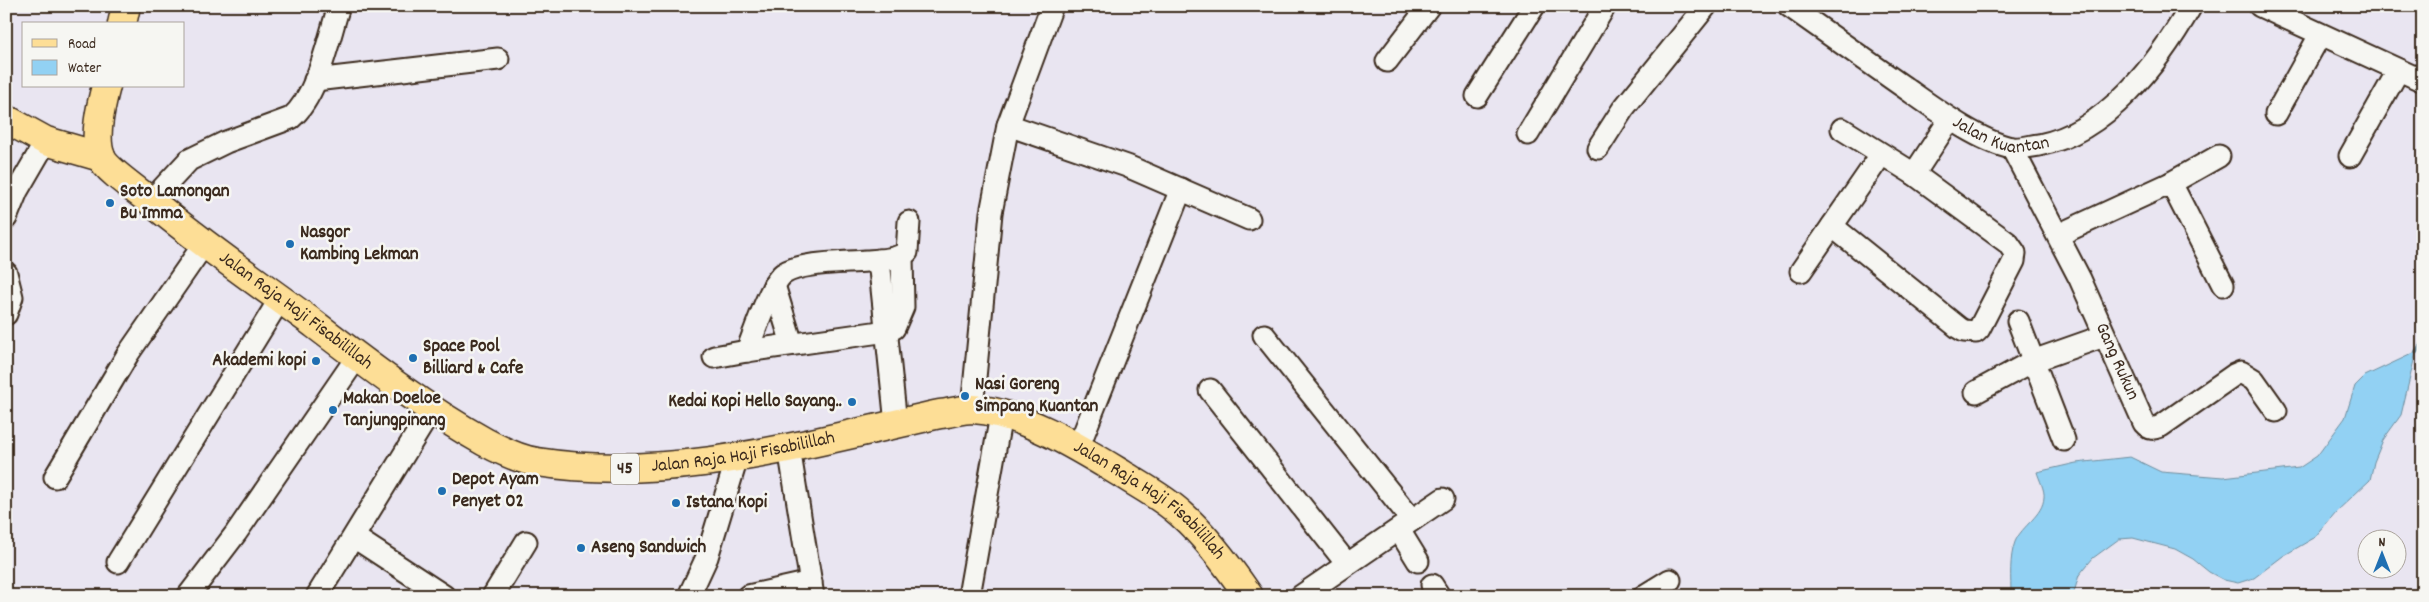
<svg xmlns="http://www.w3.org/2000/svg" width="2429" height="602" viewBox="0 0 2429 602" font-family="Dekko,sans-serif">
<rect width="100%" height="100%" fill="#e9e5f1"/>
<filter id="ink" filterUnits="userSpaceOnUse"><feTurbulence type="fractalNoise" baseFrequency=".02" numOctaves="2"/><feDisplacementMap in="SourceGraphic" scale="10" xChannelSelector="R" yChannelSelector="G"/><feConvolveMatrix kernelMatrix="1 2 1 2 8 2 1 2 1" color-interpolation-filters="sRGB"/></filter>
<g filter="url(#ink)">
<path fill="#92d1f3" stroke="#6f8e9e" d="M 2416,352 L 2401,415 L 2383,440 L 2374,462 L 2370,480 L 2336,512 L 2314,538 L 2283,556 L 2254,578 L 2238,583 L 2224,580 L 2209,572 L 2193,559 L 2175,549 L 2133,538 L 2119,539 L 2093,558 L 2079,575 L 2073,596 L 2011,596 C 2011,579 2009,558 2015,542 C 2022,525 2043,516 2044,497 C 2045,490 2039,479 2037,472 L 2076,463 L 2130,457 L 2161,472 L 2223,477 L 2299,468 L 2317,456 L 2345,418 L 2355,386 L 2365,376 Z"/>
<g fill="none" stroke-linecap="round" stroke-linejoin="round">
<path stroke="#6f8e9e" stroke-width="4.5" d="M 2416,352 L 2423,342"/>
<g stroke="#3b2a1e" stroke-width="25">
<g id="minor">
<path id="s1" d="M 1789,6 C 1826,32 1863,58 1901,85 C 1930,105 1977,141 2012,148 C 2021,149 2030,146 2039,145 C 2107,132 2159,62 2191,6"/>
<path d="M 2260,6 L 2423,81"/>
<path d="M 1387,61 L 1429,6"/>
<path d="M 315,80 L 498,59"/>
<path d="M 1477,96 L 1534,6"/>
<path d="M 2276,114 L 2320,35"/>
<path d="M 1008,125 L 1127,166 L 1249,219"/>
<path d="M 1528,134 L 1605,6"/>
<path d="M 1598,148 L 1623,109 L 1706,6"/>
<path id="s2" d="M 2012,148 L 2080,279 L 2144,423 C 2150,430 2153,429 2161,426 L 2234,375 L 2241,372 L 2254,380 L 2276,411"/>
<path d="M 2350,156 L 2398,71"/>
<path d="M 1914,174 L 1950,119"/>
<path d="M 2171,183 L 2223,285"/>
<path d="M 151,201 L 189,160 L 226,142 L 291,118 C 318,95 328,40 339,6"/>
<path d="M 6,218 L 17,191 L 46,141"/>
<path d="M 1832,226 L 1959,328 L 1964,331 L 1976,332 L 1979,329 L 2014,261 L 2015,253 L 2008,243 L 1914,174 L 1842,129"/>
<path d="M 2058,235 L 2171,183 L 2219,156"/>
<path d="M 879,260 L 896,424"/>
<path d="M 1801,271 L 1881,155"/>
<path d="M 6,273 L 12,297 L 6,314"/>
<path d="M 774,285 L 792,344"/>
<path d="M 2018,321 L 2064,440"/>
<path d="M 1264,335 L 1412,520"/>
<path d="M 747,351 C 754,334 770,284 783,274 C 800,262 845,263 866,261 C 880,260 896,260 907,252 L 909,222"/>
<path d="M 714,357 L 747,351 L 887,331 L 894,328 L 903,307 L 902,256"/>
<path d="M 1210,390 L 1347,564"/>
<path d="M 1976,392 L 2033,361 L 2104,336"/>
<path d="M 972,409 L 991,213 L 1008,125 L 1052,6"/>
<path d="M 789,448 L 813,596"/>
<path d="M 1078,448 L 1181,189"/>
<path d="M 55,477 L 128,354 L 204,244"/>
<path d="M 1399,530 L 1418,561"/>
<path d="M 354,537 L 444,596"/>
<path d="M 118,562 L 280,299"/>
<path d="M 1432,585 L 1439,596"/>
<path d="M 188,596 L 236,533 L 357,357"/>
<path d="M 317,596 L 432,409"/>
<path d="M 493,596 L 526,542"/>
<path d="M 689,596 L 707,557 L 737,458"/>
<path d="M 748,596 L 811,582"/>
<path d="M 969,596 L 1001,415"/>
<path d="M 1301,596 L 1443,499"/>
<path d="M 1644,596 L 1670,580"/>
</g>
</g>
<g stroke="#3b2a1e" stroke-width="31">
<path id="major" d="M 6,119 L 46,141 L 101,157"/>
</g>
<g stroke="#3b2a1e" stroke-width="31">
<g id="highway">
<path d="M 122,24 L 126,6"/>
<path id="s3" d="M 106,86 C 101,105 93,138 101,157 C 105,169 142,194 154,204 C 205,246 260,284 313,323 C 368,365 424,408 485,442 C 500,450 520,460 537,462 C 672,483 808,443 940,414 C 950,413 963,409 973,409 C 1022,412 1081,449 1122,474 C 1141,486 1164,498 1181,514 C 1205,535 1231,570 1249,596"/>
</g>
</g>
<use href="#minor" stroke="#f6f6f2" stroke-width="21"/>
<use href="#major" stroke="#fdde96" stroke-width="28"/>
<use href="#highway" stroke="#fdde96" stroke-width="28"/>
</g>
</g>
<g fill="#1f6fb2" stroke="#f6f6f2" stroke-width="2">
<circle cx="110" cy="203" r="5"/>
<circle cx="290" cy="244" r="5"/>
<circle cx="413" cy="358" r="5"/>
<circle cx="316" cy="361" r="5"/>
<circle cx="965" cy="396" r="5"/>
<circle cx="852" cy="402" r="5"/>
<circle cx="333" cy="410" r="5"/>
<circle cx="442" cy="491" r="5"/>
<circle cx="676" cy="503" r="5"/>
<circle cx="581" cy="548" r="5"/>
</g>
<g text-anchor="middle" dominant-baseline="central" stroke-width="5" stroke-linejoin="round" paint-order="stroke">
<rect fill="#f6f6f2" stroke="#73675e" stroke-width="1" x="611" y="453.5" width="28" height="31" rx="4"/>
<g font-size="18" font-weight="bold" fill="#3b2a1e">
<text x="625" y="469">45</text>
</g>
<g font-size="19" fill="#3b2a1e" stroke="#f6f6f2">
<text stroke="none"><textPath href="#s1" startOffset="252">Jalan Kuantan</textPath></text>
<text stroke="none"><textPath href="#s3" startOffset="321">Jalan Raja Haji Fisabilillah</textPath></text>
<text stroke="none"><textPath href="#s2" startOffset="238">Gang Rukun</textPath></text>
<text stroke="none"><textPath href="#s3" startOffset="815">Jalan Raja Haji Fisabilillah</textPath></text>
<text stroke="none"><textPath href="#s3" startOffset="1251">Jalan Raja Haji Fisabilillah</textPath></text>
</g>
<g font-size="19" font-weight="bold" fill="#3b2a1e" stroke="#f6f6f2" text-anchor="start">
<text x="120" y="192">Soto Lamongan<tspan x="120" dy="22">Bu Imma</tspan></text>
<text x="300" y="233">Nasgor<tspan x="300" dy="22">Kambing Lekman</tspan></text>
<text x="423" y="347">Space Pool<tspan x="423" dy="22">Billiard &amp; Cafe</tspan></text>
<text x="306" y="361" text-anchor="end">Akademi kopi</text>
<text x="975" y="385">Nasi Goreng<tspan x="975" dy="22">Simpang Kuantan</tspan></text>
<text x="343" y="399">Makan Doeloe<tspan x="343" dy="22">Tanjungpinang</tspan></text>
<text x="842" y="402" text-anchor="end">Kedai Kopi Hello Sayang..</text>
<text x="452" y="480">Depot Ayam<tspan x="452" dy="22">Penyet 02</tspan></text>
<text x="686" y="503">Istana Kopi</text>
<text x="591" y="548">Aseng Sandwich</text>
</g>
</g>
<rect width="2429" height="602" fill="none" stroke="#f6f6f2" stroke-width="25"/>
<rect x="12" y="12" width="2404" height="577" fill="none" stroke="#3b2a1e" stroke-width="2" filter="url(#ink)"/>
<rect x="22" y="22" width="162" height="65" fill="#f6f6f2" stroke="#aba49d"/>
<rect x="32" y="39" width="25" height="8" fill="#fdde96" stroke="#aba49d"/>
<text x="68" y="48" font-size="15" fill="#3b2a1e">Road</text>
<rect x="32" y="60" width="25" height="15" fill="#92d1f3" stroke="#aba49d"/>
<text x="68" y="72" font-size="15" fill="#3b2a1e">Water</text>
<g transform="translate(2382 554)"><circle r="24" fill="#f6f6f2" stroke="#aba49d"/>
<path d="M0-4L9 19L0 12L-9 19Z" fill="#1f6fb2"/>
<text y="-8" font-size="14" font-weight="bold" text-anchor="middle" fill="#3b2a1e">N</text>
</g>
</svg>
